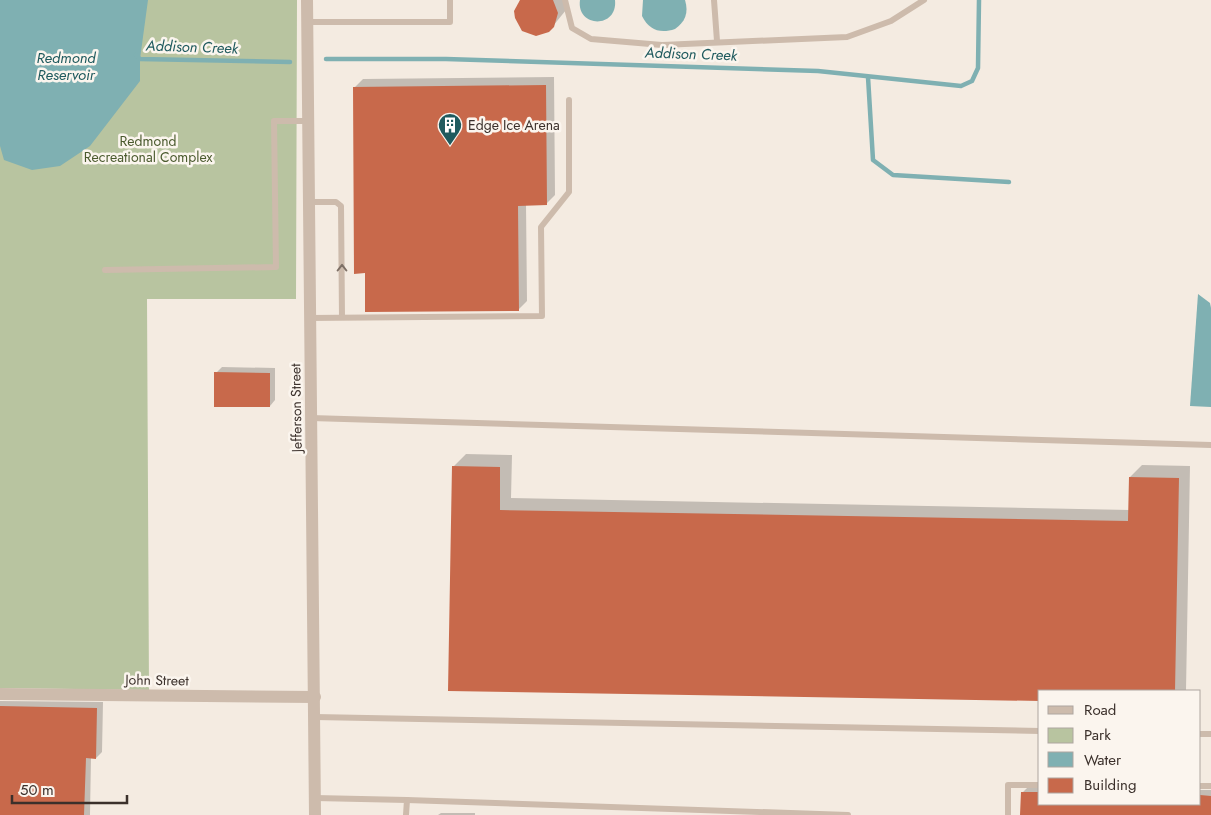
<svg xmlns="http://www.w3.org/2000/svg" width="1211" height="815" viewBox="0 0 1211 815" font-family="Jost,sans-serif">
<rect width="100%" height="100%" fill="#f4ebe1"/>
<path fill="#b8c4a0" d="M 0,0 L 297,0 L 296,299 L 147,299 L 149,690 L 0,688 Z"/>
<g fill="#7fb0b2">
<path d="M 0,0 L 148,0 L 140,59 L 140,81 L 90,146 L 60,166 L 32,170 L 4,160 L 0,146 Z"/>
<path d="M 580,0 L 615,0 C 618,29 576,28 580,0 Z"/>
<path d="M 643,0 L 685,0 C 689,13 685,22 675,29 C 660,34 649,30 642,16 Z"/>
<path d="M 1198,294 L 1210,303 L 1211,308 L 1211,407 L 1190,406 Z"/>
</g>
<g fill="#0003">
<path d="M 522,0 L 565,0 L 566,10 L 553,26 Z"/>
<path d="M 554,77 L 555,195 L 546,204 L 526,204 L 527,301 L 518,310 L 366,272 L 354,88 L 363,79 Z"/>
<path d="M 222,367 L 275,368 L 275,400 L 270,406 L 216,373 Z"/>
<path d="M 466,454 L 512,455 L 511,498 L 1130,510 L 1130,477 L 1142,465 L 1190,466 L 1186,690 L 450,690 L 454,466 Z"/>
<path d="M 0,701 L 103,702 L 102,752 L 96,758 L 91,757 L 90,815 L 0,815 Z"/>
<path d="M 1028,787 L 1040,787 L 1040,804 L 1200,804 L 1200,790 L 1211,790 L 1211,815 L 1022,815 L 1022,793 Z"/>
<path d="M 441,813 L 475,813 L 475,815 L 438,815 Z"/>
</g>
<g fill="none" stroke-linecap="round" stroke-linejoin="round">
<g stroke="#7fb0b2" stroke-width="4.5">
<path d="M 136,55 L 140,59 L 290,62"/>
<path d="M 326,59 L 446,59 L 818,71 L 961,86 L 972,81 L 978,68 L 979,0"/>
<path d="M 868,77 L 873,160 L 893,175 L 1009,182"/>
</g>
</g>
<g fill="#c8694b">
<path d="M 520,0 L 553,0 L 558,13 L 554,27 L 549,32 L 536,36 L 522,31 L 515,18 L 514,11 Z"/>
<path d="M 546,85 L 547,205 L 518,206 L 519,311 L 365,312 L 365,273 L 354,274 L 353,87 Z"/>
<path d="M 214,372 L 270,373 L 270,407 L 214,407 Z"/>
<path d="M 452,466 L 500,467 L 500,510 L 1128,521 L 1129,477 L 1179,478 L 1175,691 L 1040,691 L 1040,701 L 448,691 Z"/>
<path d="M 0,706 L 97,708 L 96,759 L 86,758 L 84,815 L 0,815 Z"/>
<path d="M 1021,792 L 1040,792 L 1040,804 L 1200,804 L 1200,795 L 1211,796 L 1211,815 L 1020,815 Z"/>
</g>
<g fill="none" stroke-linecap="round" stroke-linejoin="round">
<g stroke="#cdbbac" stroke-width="6">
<path d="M 565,0 L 572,28 L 591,39 L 662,45 L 847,37 L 891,21 L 924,0"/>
<path d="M 714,0 L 717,41"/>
<path d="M 308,22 L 450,22 L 450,0"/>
<path d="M 309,202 L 336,202 L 341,206 L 342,317"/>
<path d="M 105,270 L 276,267 L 274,121 L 308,121"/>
<path d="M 310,318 L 542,316 L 541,227 L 569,192 L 569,100"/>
<path d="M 311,418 L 1211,445"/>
<path d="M 315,717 L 1040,731"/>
<path d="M 1200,734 L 1211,734"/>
<path d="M 1200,786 L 1211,786"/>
<path d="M 315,798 L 407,800 L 406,815"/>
<path d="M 407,800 L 848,815"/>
<path d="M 1008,815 L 1008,785 L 1040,785"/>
</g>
<path stroke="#cdbbac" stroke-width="12" d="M 0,694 L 315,697"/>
<path stroke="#cdbbac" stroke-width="12" d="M 307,0 L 315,815"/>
</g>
<defs><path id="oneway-chevron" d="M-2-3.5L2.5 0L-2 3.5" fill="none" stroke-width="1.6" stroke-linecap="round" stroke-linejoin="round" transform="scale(1.25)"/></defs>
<use stroke="#7d6f65" href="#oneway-chevron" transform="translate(342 268) rotate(-90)"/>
<defs>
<g id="building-pin" transform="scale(1.25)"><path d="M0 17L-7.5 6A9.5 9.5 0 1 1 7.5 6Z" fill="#1f5a5e" stroke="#fbf5ee"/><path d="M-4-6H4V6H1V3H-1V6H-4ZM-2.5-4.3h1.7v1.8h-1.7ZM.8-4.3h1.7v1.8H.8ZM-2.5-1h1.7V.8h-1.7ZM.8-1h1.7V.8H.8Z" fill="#fff"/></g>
</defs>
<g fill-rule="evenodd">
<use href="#building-pin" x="450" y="125"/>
</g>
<g text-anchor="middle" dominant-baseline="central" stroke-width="5" stroke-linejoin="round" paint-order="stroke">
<g font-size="14" fill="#3b302b" stroke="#fbf5ee" text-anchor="start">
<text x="468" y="125">Edge Ice Arena</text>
</g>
<g font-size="14" fill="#4a5a2e" stroke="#fbf5ee">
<text x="148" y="141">Redmond<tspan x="148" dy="16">Recreational Complex</tspan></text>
</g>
<g font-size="14" fill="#3b302b" stroke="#fbf5ee">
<text transform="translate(296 408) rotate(-91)">Jefferson Street</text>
<text transform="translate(157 680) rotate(1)">John Street</text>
</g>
<g font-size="15" font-style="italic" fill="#1f5a5e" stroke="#fbf5ee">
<text transform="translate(192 47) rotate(2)">Addison Creek</text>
<text transform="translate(691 54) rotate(2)">Addison Creek</text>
<text x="66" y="58">Redmond<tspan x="66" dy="17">Reservoir</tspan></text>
</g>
</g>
<rect x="1038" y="690" width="162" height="115" fill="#fbf5ee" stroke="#aea6a0"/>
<rect x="1048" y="706" width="25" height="8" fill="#cdbbac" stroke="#aea6a0"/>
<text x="1084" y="715" font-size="15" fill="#3b302b">Road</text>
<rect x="1048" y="728" width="25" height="15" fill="#b8c4a0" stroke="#aea6a0"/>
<text x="1084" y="740" font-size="15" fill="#3b302b">Park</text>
<rect x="1048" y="752" width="25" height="15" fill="#7fb0b2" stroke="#aea6a0"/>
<text x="1084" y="765" font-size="15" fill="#3b302b">Water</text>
<rect x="1048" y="778" width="25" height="15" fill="#c8694b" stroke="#aea6a0"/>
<text x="1084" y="790" font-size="15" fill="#3b302b">Building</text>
<path d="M12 795v8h115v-8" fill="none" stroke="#3b302b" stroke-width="2.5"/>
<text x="20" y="795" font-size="15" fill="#3b302b" stroke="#fbf5ee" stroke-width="4" paint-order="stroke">50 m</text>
</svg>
